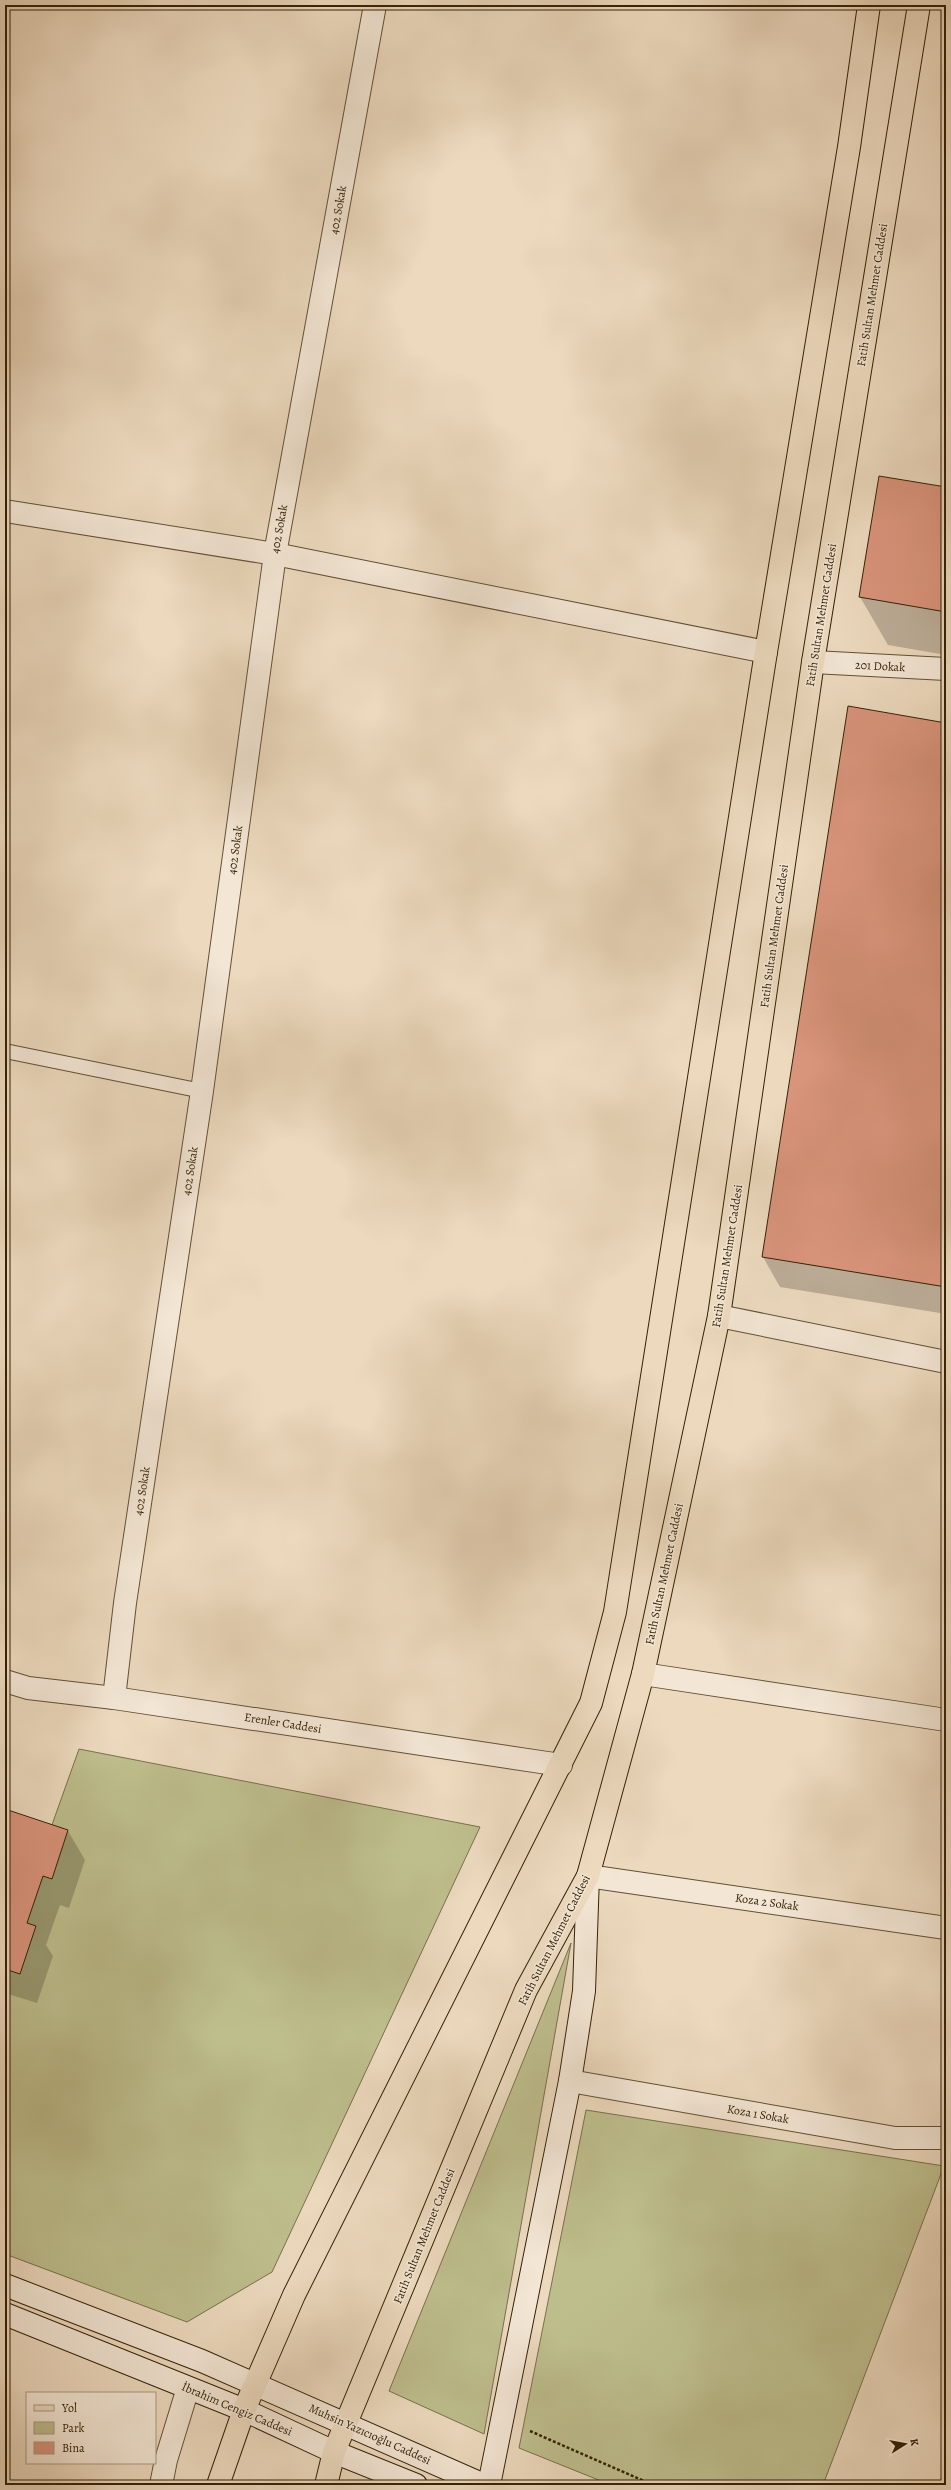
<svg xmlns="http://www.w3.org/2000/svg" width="951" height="2490" viewBox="0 0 951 2490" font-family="Alegreya,serif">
<rect width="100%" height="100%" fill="#ecd9be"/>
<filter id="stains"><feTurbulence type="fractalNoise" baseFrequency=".005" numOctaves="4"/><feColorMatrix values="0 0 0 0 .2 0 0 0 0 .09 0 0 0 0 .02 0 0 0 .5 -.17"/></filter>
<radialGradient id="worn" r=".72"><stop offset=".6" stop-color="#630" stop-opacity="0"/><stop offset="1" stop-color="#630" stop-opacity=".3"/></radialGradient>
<g fill="#bebe8d" stroke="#7a704a">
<path d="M 79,1749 L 480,1827 L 272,2272 L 187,2322 L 5,2254 L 5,1974 L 43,1850 Z"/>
<path d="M 571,1943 L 484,2434 L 389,2391 Z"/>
<path d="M 586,2110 L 944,2166 L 823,2485 L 611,2485 L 519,2448 Z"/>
</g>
<g fill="#0003">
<path d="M 946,488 L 946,655 L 888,645 L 860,597 Z"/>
<path d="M 848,708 L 946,724 L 946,1314 L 780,1287 L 763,1257 Z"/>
<path d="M 5,1810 L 68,1831 L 85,1860 L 69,1908 L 60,1905 L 46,1945 L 53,1956 L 37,2003 L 5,1993 Z"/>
</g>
<g fill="#d9947c" stroke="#352206">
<path d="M 879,476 L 946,487 L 946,612 L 859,597 Z"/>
<path d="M 848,706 L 946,723 L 946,1287 L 762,1257 Z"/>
<path d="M 5,1809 L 68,1830 L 52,1879 L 43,1876 L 27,1923 L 36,1926 L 20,1974 L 5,1969 Z"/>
</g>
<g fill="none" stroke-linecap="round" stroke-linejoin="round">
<g stroke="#635034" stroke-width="16">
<path id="service" d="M 5,1051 L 202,1091"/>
</g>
<g stroke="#635034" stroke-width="24">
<g id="minor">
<path d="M 5,511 L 275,554 L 766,652"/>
<path d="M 813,662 L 946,669"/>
<path d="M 719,1316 L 946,1362"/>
<path d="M 643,1674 L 946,1720"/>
<path d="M 588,1876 L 946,1928"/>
<path d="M 570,2081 L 895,2138 L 946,2138"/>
<path d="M 161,2485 L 166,2460 L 188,2388"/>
</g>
</g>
<g stroke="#635034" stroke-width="24">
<g id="tertiary">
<path d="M 5,1681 L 28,1688 L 114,1698 L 561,1765"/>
<path d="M 114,1698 L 125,1603 L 202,1091 L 275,554 L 375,5"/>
</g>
</g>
<g stroke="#352206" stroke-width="24">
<g id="secondary">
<path d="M 5,2285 L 202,2361 L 484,2485"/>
<path d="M 5,2314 L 244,2410 L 334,2452 L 416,2485"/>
<path d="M 489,2485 L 570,2081 L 584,1991 L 588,1876"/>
</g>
</g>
<g stroke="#352206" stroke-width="24">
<g id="primary">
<path d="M 218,2485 L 244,2410 L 294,2295 L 591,1703 L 615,1612 L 766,652 L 849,147 L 869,5"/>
<path d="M 326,2485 L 334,2452 L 526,1990 L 588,1876 L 643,1674 L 719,1316 L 813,662 L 919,5"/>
</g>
</g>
<path stroke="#352206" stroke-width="2.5" stroke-dasharray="3 2" stroke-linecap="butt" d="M 530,2431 L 653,2485"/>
<use href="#service" stroke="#f3e6d5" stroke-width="14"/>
<use href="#minor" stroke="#f3e6d5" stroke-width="22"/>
<use href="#tertiary" stroke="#f3e6d5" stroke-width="22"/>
<use href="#secondary" stroke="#f3e6d5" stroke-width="22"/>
<use href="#primary" stroke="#ecd9be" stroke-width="22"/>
</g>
<g text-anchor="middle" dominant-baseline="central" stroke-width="3" stroke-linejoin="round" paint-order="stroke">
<g font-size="12" fill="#352206" stroke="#f3e6d5">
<text transform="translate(338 210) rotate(-80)">402 Sokak</text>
<text transform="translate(872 295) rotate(-81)">Fatih Sultan Mehmet Caddesi</text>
<text transform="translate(279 529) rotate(-80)">402 Sokak</text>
<text transform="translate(821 615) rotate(-81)">Fatih Sultan Mehmet Caddesi</text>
<text transform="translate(880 666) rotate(3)">201 Dokak</text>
<text transform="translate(235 850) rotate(-82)">402 Sokak</text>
<text transform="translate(774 936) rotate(-82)">Fatih Sultan Mehmet Caddesi</text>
<text transform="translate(190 1171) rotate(-81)">402 Sokak</text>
<text transform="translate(727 1256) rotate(-81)">Fatih Sultan Mehmet Caddesi</text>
<text transform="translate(142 1491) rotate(-81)">402 Sokak</text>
<text transform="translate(664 1574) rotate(-78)">Fatih Sultan Mehmet Caddesi</text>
<text transform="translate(283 1723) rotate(9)">Erenler Caddesi</text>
<text transform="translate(767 1902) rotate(8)">Koza 2 Sokak</text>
<text transform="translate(554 1940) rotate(-63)">Fatih Sultan Mehmet Caddesi</text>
<text transform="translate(758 2114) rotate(10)">Koza 1 Sokak</text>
<text transform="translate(424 2236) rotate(-68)">Fatih Sultan Mehmet Caddesi</text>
<text transform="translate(237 2409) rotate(23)">İbrahim Cengiz Caddesi</text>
<text transform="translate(370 2434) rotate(24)">Muhsin Yazıcıoğlu Caddesi</text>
</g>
</g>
<rect width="951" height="2490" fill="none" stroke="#ecd9be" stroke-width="20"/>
<rect x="6" y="6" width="939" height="2478" fill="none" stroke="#352206" stroke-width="2"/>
<rect x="10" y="10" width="931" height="2470" fill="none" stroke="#352206"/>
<rect x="26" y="2392" width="130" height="72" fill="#f3e6d5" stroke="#a79882"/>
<rect x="34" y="2405" width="20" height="6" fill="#ecd9be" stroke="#a79882"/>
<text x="62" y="2412" font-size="12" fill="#352206">Yol</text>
<rect x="34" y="2422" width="20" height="12" fill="#bebe8d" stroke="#a79882"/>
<text x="62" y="2432" font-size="12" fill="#352206">Park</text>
<rect x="34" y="2442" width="20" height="12" fill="#d9947c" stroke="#a79882"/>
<text x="62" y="2452" font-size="12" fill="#352206">Bina</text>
<g transform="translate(905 2444) rotate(79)" stroke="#f3e6d5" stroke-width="3" paint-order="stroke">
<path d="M0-3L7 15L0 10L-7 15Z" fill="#352206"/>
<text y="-6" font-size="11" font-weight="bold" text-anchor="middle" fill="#352206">K</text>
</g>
<rect width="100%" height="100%" filter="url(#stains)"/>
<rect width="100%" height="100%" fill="url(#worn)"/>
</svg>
